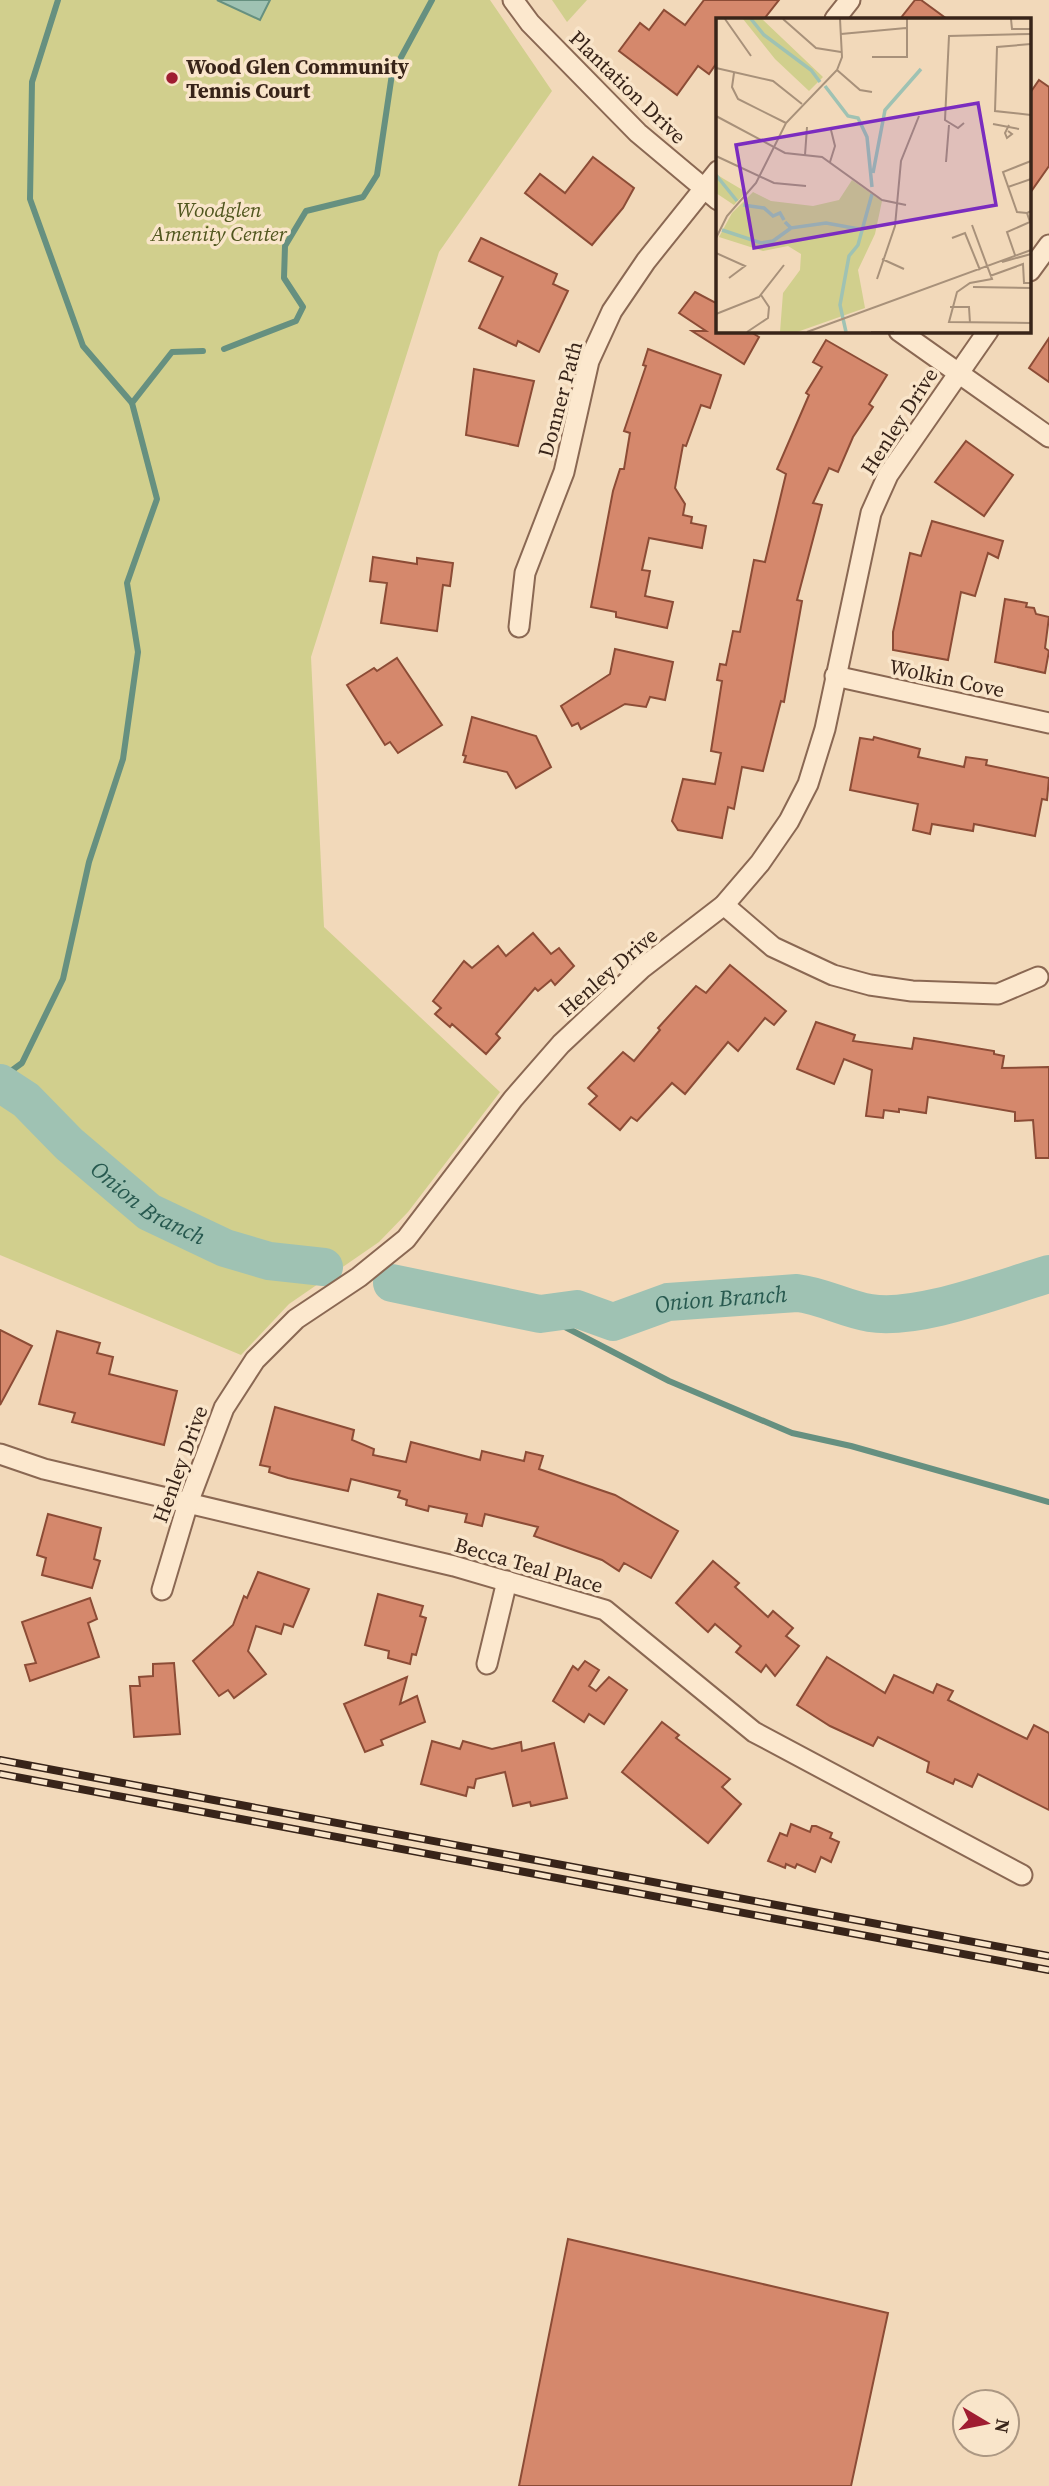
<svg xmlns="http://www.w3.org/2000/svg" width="1049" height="2486" viewBox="0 0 1049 2486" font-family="'Source Serif 4',serif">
<rect width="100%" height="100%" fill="#f2d9ba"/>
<g fill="#d1cf8d">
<path d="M 0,0 L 490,0 L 552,91 L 439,252 L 311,657 L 324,927 L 500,1092 L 408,1212 L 379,1242 L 289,1304 L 241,1355 L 0,1255 Z"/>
<path d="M 552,0 L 587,0 L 567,22 Z"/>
</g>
<path fill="#9fc2b3" stroke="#669080" stroke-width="2" d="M 217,0 L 270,0 L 260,20 Z"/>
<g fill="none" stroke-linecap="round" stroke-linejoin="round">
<g stroke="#669080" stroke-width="6">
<path d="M 58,0 L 32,82 L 30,199 L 83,346 L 132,403"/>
<path d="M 224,349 L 296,321 L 303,307 L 284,278 L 285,246 L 306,211 L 363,197 L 377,175 L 392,74 L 432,0"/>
<path d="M 0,1079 L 22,1063 L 63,979 L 89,862 L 123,759 L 138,652 L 127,583 L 157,499 L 132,403 L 172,352 L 203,351"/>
<path d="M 540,1314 L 669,1381 L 792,1433 L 851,1446 L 1049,1502"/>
</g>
<g stroke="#9fc2b3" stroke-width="38">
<path id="s1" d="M 0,1083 L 26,1100 L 69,1144 L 149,1212 L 225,1248 L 269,1261 L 324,1267"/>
<path id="s2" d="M 392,1283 L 540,1314 L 577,1309 L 613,1322 L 668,1302 L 797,1293 C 823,1296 845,1309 870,1313 C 918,1321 1001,1288 1049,1274"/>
</g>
</g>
<g fill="#d5886c" stroke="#8c4c36" stroke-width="2">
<path d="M 704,0 L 779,0 L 764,19 L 718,19 L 718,61 L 709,74 L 698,66 L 677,95 L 619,51 L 640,23 L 649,30 L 664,10 L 685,25 Z"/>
<path d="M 915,0 L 921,0 L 947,19 L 900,19 Z"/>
<path d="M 1039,80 L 1049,87 L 1049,166 L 1030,193 L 1030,93 Z"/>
<path d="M 593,157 L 634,188 L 623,208 L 592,245 L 525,193 L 540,174 L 565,193 Z"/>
<path d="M 481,238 L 557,274 L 553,284 L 568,291 L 539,352 L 518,341 L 516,346 L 479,328 L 503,277 L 469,261 Z"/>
<path d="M 695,292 L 718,304 L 718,331 L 749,331 L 759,337 L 744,364 L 692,331 L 706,331 L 679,313 Z"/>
<path d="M 1049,338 L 1049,382 L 1029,368 Z"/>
<path d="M 826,340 L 887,375 L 869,404 L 873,407 L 853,437 L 838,472 L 829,468 L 813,503 L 822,505 L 797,600 L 802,601 L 784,702 L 781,701 L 763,771 L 742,767 L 734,809 L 728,807 L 722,838 L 678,830 L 672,821 L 683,779 L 715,784 L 721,753 L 711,751 L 722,681 L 717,680 L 720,664 L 726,665 L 733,631 L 740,632 L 754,560 L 765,562 L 786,474 L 777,469 L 809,395 L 806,393 L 822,367 L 813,362 Z"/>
<path d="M 648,349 L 721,375 L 710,408 L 701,405 L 686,446 L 683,445 L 675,488 L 685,504 L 683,515 L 692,517 L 691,523 L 706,526 L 702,548 L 649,538 L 642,570 L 650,571 L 645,596 L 673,602 L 667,628 L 616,617 L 616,612 L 591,607 L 613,491 L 620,469 L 624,469 L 630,433 L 624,431 L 646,366 L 643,365 Z"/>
<path d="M 474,369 L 534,381 L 518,446 L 466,435 Z"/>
<path d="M 966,441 L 1013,475 L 984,516 L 935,482 Z"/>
<path d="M 932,521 L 1003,541 L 998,558 L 988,553 L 975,596 L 961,592 L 948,660 L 893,650 L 893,632 L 910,553 L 921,556 Z"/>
<path d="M 373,557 L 417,564 L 417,558 L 453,563 L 450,586 L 443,585 L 437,631 L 381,623 L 387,583 L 370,581 Z"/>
<path d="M 1005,599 L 1027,603 L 1026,607 L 1034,608 L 1036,614 L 1049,617 L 1045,648 L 1049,651 L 1045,673 L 995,662 Z"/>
<path d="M 615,649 L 673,662 L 665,700 L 650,697 L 646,707 L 625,704 L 581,729 L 578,723 L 572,726 L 561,706 L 610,674 Z"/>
<path d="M 397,658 L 442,725 L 398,753 L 390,742 L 385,745 L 347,685 L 374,668 L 377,671 Z"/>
<path d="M 472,717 L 536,736 L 551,767 L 516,788 L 507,772 L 464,762 L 466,756 L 463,755 Z"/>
<path d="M 874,737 L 920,749 L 918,757 L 964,767 L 966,757 L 987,760 L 986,765 L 1049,778 L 1047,800 L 1042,799 L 1035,836 L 974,824 L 973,831 L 932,824 L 930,834 L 913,830 L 918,804 L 850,790 L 860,738 L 873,740 Z"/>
<path d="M 533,933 L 551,954 L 559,948 L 574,966 L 555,985 L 551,980 L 538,991 L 535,988 L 496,1034 L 500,1038 L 486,1054 L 452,1024 L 450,1027 L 435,1014 L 441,1008 L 433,1001 L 464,961 L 472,968 L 498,946 L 506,956 Z"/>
<path d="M 730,965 L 786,1011 L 774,1025 L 765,1018 L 738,1051 L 728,1042 L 685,1094 L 672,1083 L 637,1121 L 631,1117 L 620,1130 L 589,1104 L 597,1096 L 588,1088 L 623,1052 L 634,1061 L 660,1030 L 658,1028 L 696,986 L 706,993 Z"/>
<path d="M 816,1022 L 855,1035 L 853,1041 L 912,1049 L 914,1038 L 934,1041 L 994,1051 L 994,1054 L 1004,1056 L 1002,1068 L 1049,1067 L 1049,1158 L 1036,1158 L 1033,1120 L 1015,1121 L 1015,1112 L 928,1097 L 926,1113 L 899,1109 L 899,1112 L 884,1110 L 883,1118 L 866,1116 L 872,1070 L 844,1059 L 834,1084 L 797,1069 Z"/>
<path d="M 0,1330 L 32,1346 L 0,1405 Z"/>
<path d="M 57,1331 L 100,1343 L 97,1353 L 113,1357 L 109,1374 L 177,1391 L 164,1445 L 72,1422 L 75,1413 L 39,1404 Z"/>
<path d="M 275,1407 L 354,1430 L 352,1440 L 374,1449 L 373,1455 L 406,1462 L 411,1442 L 480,1460 L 482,1451 L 524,1461 L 526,1452 L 543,1456 L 539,1469 L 615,1495 L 678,1531 L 651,1578 L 624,1563 L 619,1571 L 602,1560 L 534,1536 L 538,1527 L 485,1514 L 482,1526 L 465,1522 L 467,1514 L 429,1506 L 428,1511 L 406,1505 L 407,1500 L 398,1497 L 400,1491 L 351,1479 L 348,1491 L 288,1478 L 269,1472 L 270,1467 L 260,1465 Z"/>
<path d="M 48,1514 L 101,1528 L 94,1559 L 100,1561 L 92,1588 L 42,1575 L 46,1558 L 37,1555 Z"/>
<path d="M 713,1561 L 739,1583 L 735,1587 L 768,1617 L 773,1611 L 793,1628 L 786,1636 L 799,1646 L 775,1676 L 766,1665 L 761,1672 L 736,1652 L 741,1646 L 715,1624 L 708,1632 L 676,1603 Z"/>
<path d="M 258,1572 L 309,1589 L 293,1627 L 284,1624 L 281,1634 L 256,1626 L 248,1651 L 266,1674 L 234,1698 L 228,1690 L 219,1696 L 193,1661 L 233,1625 L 244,1596 L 247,1598 Z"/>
<path d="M 378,1594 L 423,1606 L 420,1616 L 426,1618 L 416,1655 L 412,1654 L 410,1664 L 388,1658 L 389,1651 L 365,1645 Z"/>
<path d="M 90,1598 L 97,1619 L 88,1623 L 99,1657 L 30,1681 L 25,1665 L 36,1663 L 22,1622 Z"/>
<path d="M 827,1657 L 885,1693 L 894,1675 L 933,1693 L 937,1684 L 953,1691 L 948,1700 L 1027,1739 L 1034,1725 L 1049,1733 L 1049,1810 L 978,1774 L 972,1787 L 955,1779 L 953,1784 L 927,1772 L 929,1762 L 878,1737 L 873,1746 L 830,1726 L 797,1705 Z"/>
<path d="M 585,1661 L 599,1670 L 589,1686 L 596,1691 L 609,1677 L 627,1690 L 604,1724 L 589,1714 L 584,1722 L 553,1701 L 573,1666 L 578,1670 Z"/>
<path d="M 174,1663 L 180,1734 L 134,1737 L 130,1686 L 140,1686 L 139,1677 L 153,1676 L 153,1664 Z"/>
<path d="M 407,1677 L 400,1704 L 417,1696 L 425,1722 L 381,1740 L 383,1745 L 365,1752 L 344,1704 Z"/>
<path d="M 662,1722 L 679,1735 L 676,1738 L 730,1779 L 722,1787 L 741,1804 L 708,1843 L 622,1772 Z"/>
<path d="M 432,1741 L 460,1749 L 463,1741 L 492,1749 L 521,1742 L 522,1751 L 554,1743 L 567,1798 L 531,1806 L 530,1802 L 513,1806 L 505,1772 L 476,1779 L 474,1788 L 468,1787 L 466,1796 L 421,1784 Z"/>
<path d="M 791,1824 L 810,1832 L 812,1826 L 816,1826 L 832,1833 L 830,1838 L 839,1842 L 831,1862 L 821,1857 L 815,1872 L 797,1864 L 795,1868 L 786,1864 L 785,1868 L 768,1861 L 780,1833 L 787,1836 Z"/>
<path d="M 568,2239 L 888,2313 L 851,2486 L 519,2486 Z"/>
</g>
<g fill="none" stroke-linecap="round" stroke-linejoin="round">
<g stroke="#8a6853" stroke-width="23">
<g id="minor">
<path d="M 513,0 L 530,23 L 638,133 L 718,200"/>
<path d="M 835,19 L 850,0"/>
<path d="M 1030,271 L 1049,245"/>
<path d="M 899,331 L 1049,437"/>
<path d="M 519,627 L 525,573 L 564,472 L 589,361 L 612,311 L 646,261 L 718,171"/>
<path d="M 835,676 L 1049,723"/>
<path d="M 724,905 L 773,947 L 833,975 L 870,985 L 912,991 L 998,994 L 1038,977"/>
<path d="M 0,1454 L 44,1469 L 454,1566 L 605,1610 L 754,1732 L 1022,1875"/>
<path d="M 162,1590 L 188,1503 L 224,1408 L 255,1360 L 296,1319 L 359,1277 L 406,1239 L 513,1099 L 561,1044 L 641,969 L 724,905 L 760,863 L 789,821 L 808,784 L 825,729 L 871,513 L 888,475 L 988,331"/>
<path d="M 487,1664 L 507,1581"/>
</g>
</g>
<use href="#minor" stroke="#fce8ce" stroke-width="19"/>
<g stroke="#382419" stroke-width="8">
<g id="rail">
<path d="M 0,1760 L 1049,1956"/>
<path d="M 0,1774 L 1049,1970"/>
</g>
</g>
<use href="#rail" stroke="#f9e5ca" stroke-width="5" stroke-dasharray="16" stroke-linecap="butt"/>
</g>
<circle fill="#9f1d31" stroke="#f9e5ca" stroke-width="2.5" cx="172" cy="78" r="7"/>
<g text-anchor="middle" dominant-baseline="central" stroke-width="7" stroke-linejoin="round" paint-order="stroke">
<g font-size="21" font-weight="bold" fill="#382419" stroke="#f9e5ca" text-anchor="start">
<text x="186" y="66">Wood Glen Community<tspan x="186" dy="24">Tennis Court</tspan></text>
</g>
<g font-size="21" fill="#382419" stroke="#f9e5ca">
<text transform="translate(628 87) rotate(44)">Plantation Drive</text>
<text transform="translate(560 399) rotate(-75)">Donner Path</text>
<text transform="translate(899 421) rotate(-57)">Henley Drive</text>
<text transform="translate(947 678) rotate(12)">Wolkin Cove</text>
<text transform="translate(608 972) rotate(-41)">Henley Drive</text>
<text transform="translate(180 1464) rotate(-70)">Henley Drive</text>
<text transform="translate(529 1565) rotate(16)">Becca Teal Place</text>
</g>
<g font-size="21" font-style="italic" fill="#50561e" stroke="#f9e5ca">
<text x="219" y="209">Woodglen<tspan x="219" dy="24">Amenity Center</tspan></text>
</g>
<g font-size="23" font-style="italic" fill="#27594f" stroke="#f9e5ca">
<text stroke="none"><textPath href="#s1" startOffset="192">Onion Branch</textPath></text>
<text stroke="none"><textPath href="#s2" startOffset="338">Onion Branch</textPath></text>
</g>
</g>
<g transform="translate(716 18)">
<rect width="315" height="315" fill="#f2d9ba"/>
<path d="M 27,1 L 46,1 L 107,59 L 93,73 L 59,41 ZM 0,156 L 8,161 L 30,174 L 18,187 L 0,175 ZM 136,162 L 166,183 L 159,216 L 142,252 L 149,290 L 81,314 L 64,314 L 67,275 L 84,252 L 85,236 L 72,228 L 47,233 L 3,219 L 16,195 L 37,174 L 55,183 L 97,188 L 123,182 Z" fill="#d1cf8d"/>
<path fill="none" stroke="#9fc2b3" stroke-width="3.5" d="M 35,1 L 48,17 L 95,52 L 104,64M 109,68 L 132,98 L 142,100 L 151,119 L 156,169M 157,155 L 169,92 L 205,51M 0,157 L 21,183M 27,187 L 48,190 L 57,198 L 64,195 L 68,202M 69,204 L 75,210 L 110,205 L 143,211M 6,212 L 45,225 L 57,223 L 75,210M 130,314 L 124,287 L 133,238 L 142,227 L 156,176"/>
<path fill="none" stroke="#a8917a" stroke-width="2" d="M 9,1 L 35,38M 67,1 L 100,30 L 125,34M 295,1 L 296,11 L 315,11M 125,16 L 190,10M 315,26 L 281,29 L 279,93 L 315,97M 156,39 L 191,39 L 191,1M 0,50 L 57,63 L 86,86M 121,52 L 144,72 L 156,74M 18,55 L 16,69 L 22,81 L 70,105M 0,98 L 69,135 L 106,139 L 166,182 L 190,187M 248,105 L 242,110 L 229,102 L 233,18 L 315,16M 277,106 L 303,111M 292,113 L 296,116 L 291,120 L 289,115 L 293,107M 89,137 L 91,109M 0,138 L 58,165 L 90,168M 114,144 L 119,128 L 115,112M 230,144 L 233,107M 292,169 L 315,161M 311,195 L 301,194 L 287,154 L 315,143M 256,207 L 276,261 L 254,265 L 241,274 L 233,304 L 315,305M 0,220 L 11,198 L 40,165 L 70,105 L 121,52 L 126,39 L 124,1M 236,220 L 249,215 L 264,252M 0,235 L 29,248 L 13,260M 299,237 L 291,214 L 314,204 L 311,195 L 315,193M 166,241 L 188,251M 286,244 L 315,236M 274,258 L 307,246 L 308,265 L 315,265M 161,261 L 179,208 L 185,143 L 203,98M 257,269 L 315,270M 234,289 L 253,289 L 254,305M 0,296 L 43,279 L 68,247M 31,314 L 52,300 L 53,289 L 45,277M 91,314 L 315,232M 155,314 L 178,314"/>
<path fill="#7b2cbf" fill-opacity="0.15" stroke="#7b2cbf" stroke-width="3.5" d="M 262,85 L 280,187 L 38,230 L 20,127 Z"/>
<rect width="315" height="315" fill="none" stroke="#382419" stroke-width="3.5"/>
</g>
<g transform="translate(986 2423) rotate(100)"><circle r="33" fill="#f9e5ca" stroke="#ac9883" stroke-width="2"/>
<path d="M0-5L12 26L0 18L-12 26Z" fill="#9f1d31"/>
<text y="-10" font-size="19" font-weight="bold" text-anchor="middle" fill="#382419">N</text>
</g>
</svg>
